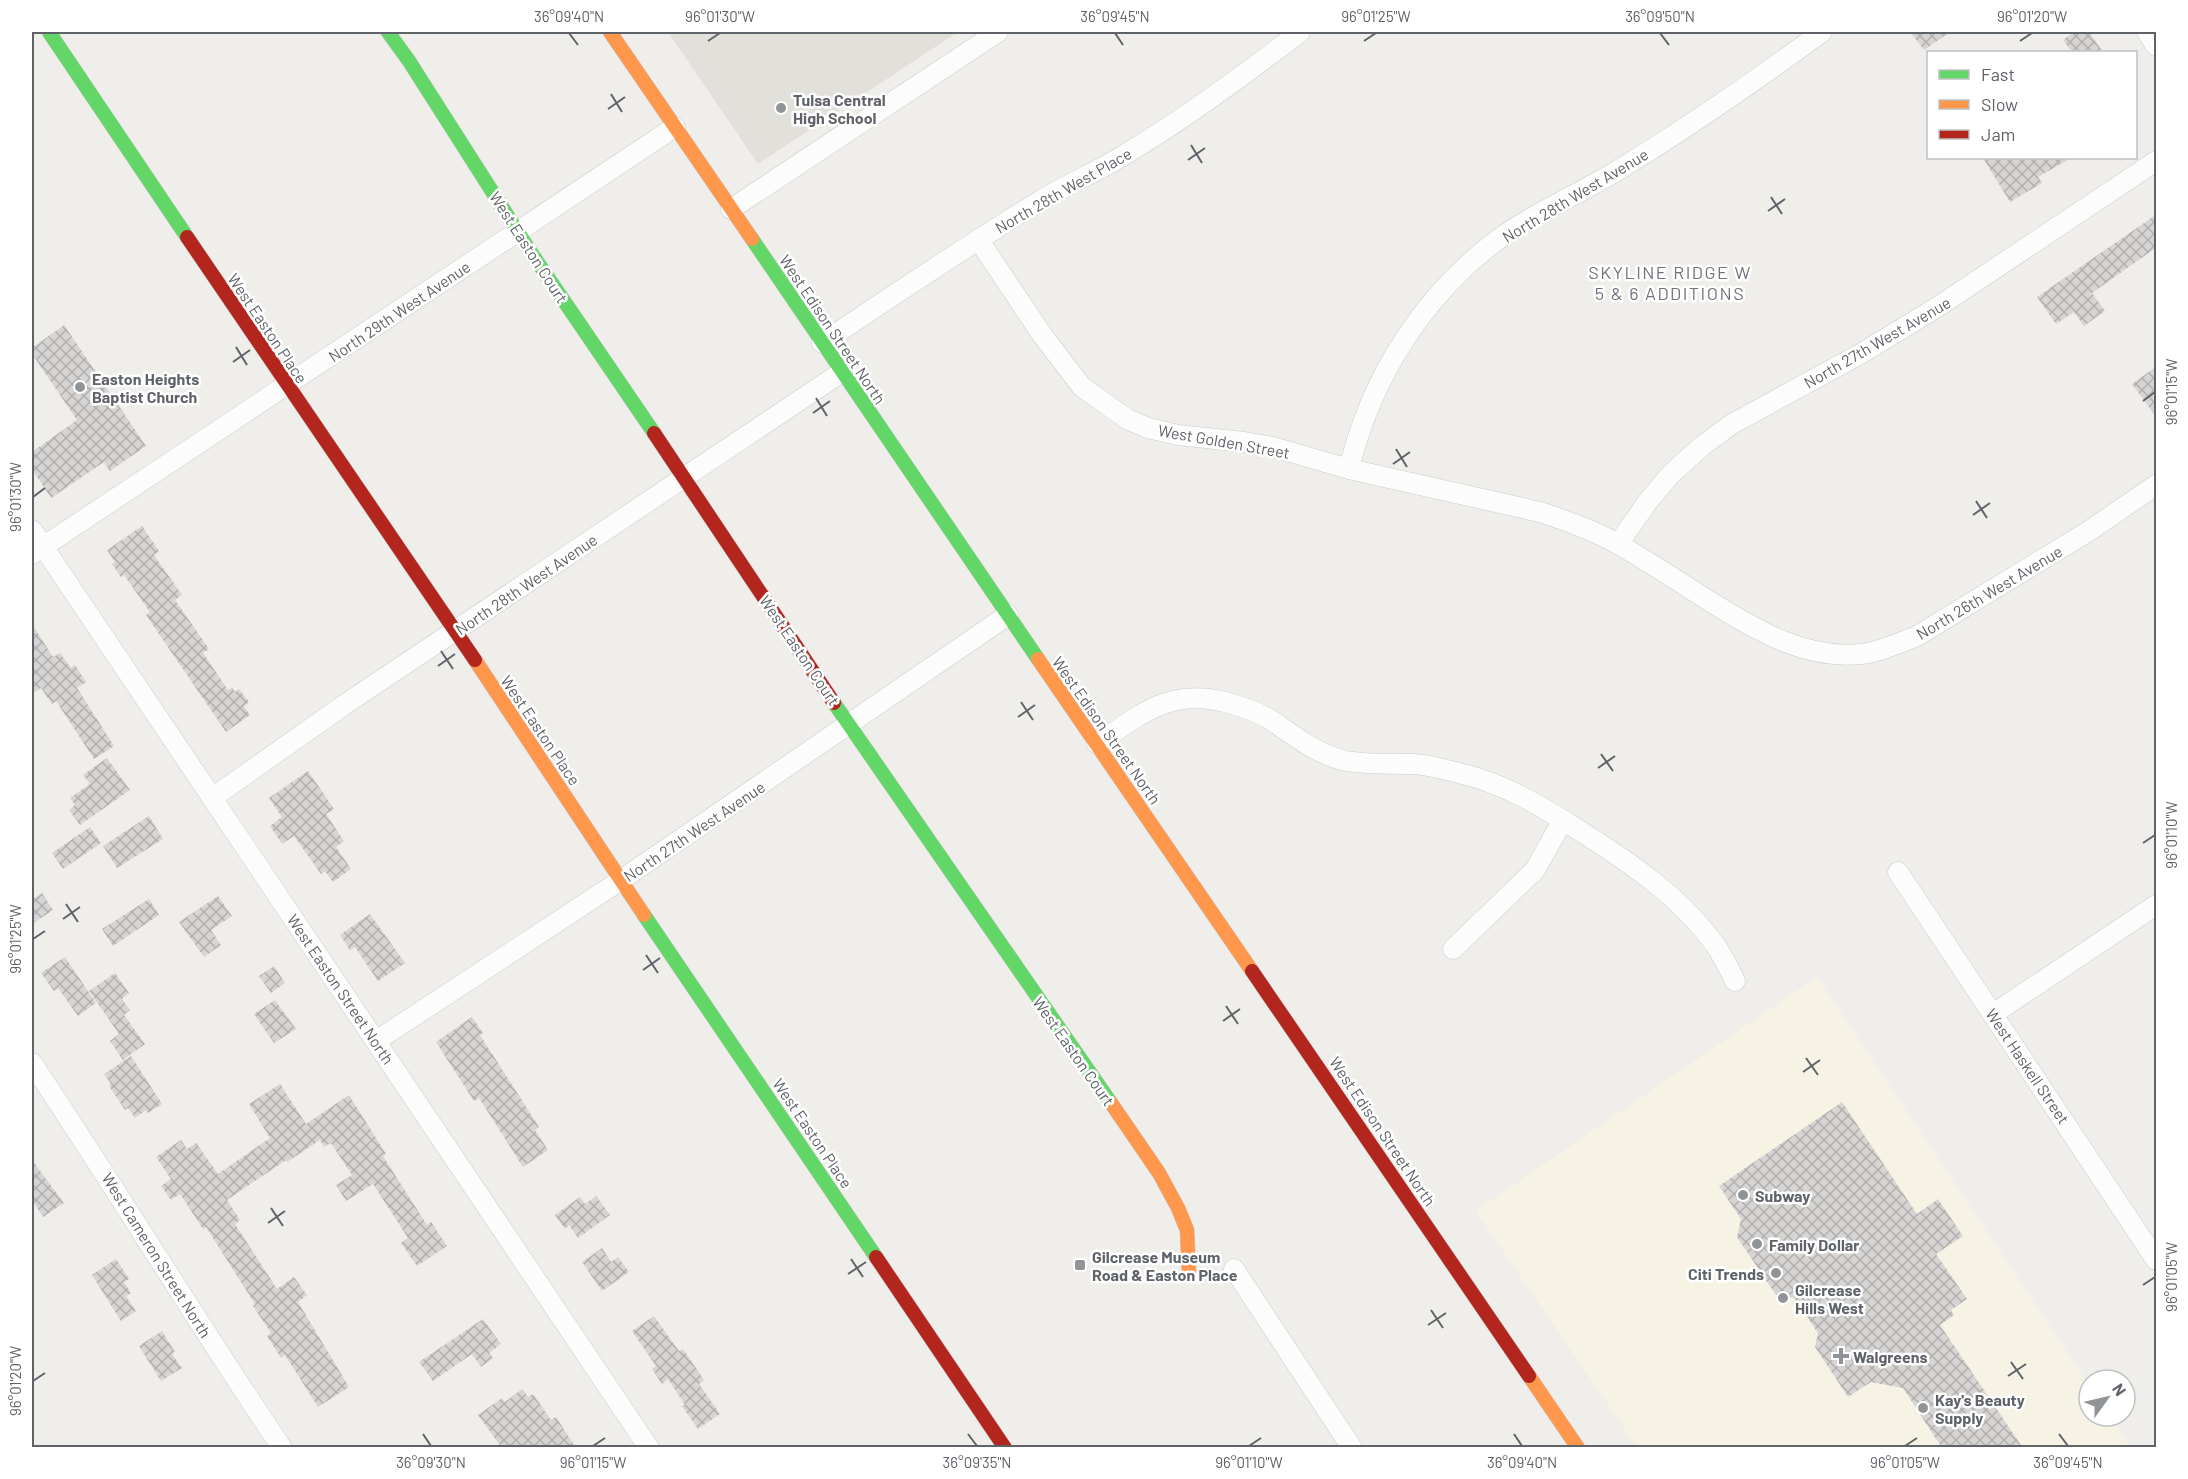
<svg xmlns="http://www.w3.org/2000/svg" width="2188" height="1479" viewBox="0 0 2188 1479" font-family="Barlow,sans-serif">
<defs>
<pattern id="building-cross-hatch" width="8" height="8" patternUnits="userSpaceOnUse" patternTransform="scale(1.5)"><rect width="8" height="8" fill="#d6d5d3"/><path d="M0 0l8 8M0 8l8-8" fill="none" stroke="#b1b0af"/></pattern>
</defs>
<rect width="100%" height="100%" fill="#efeeea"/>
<path fill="#f7f3e4" d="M 1817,977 L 2089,1385 L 2089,1416 L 2110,1416 L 2131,1447 L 1637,1447 L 1476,1211 Z"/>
<path fill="#e2e0da" d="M 668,32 L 958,32 L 758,164 Z"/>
<g fill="url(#building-cross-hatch)">
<path d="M 1910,32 L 1950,32 L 1924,50 Z"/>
<path d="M 2074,32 L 2089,32 L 2103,52 L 2072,52 L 2063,40 Z"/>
<path d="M 1983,158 L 2071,158 L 2038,177 L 2042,183 L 2010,202 Z"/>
<path d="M 2157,214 L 2157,247 L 2092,293 L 2105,311 L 2084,326 L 2074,312 L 2056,324 L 2037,297 Z"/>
<path d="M 64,325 L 146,446 L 110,471 L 104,462 L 51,498 L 32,469 L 32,452 L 77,420 L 32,354 L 32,348 Z"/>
<path d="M 2157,366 L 2157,418 L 2132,384 Z"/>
<path d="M 142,526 L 159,551 L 154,555 L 182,595 L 175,600 L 209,649 L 203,653 L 228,690 L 232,688 L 235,692 L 239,689 L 249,702 L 244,706 L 250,715 L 226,732 L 146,615 L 150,612 L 124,575 L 121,577 L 112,564 L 115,562 L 107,550 Z"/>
<path d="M 32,624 L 53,657 L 60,653 L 71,668 L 75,665 L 86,682 L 77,688 L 114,746 L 94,759 L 56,701 L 52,704 L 41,688 L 32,694 Z"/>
<path d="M 107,758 L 130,790 L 80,825 L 69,810 L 75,805 L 70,798 L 90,784 L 83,775 Z"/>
<path d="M 308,771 L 334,809 L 326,814 L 344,841 L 336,847 L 351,869 L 333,882 L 325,871 L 321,874 L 294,836 L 282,844 L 270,826 L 282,817 L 269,798 Z"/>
<path d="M 149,816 L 163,839 L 117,868 L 103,846 Z"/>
<path d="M 90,827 L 101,843 L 63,869 L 52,853 Z"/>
<path d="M 42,893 L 53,910 L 32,924 L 32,900 Z"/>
<path d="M 218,896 L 232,916 L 211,930 L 221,945 L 204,957 L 179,922 Z"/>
<path d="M 149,899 L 159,915 L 113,946 L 102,929 Z"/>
<path d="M 370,914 L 405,963 L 378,981 L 355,947 L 350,950 L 340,935 Z"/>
<path d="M 65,957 L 96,1003 L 78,1016 L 58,988 L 54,991 L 41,973 Z"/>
<path d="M 274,966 L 285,983 L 271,993 L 259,976 Z"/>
<path d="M 115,973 L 129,993 L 122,999 L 130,1010 L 124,1015 L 145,1044 L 123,1060 L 110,1041 L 119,1034 L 89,991 Z"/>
<path d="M 275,1000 L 296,1029 L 274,1043 L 254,1014 Z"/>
<path d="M 472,1017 L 483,1033 L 480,1035 L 539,1127 L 535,1130 L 548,1150 L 523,1167 L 479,1098 L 474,1101 L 436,1042 Z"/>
<path d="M 131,1056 L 162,1104 L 148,1113 L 146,1110 L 135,1118 L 128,1108 L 125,1110 L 109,1086 L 111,1084 L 104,1074 Z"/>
<path d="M 280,1084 L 306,1124 L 349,1095 L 386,1154 L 383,1156 L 427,1225 L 431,1222 L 447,1246 L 417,1266 L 401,1243 L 408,1238 L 373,1184 L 346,1201 L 336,1185 L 352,1175 L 331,1143 L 324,1147 L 320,1140 L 287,1162 L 286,1160 L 227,1200 L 240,1220 L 235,1224 L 277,1289 L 294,1277 L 307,1295 L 298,1302 L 349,1387 L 318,1407 L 285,1355 L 281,1358 L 267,1336 L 271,1333 L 253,1306 L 255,1304 L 206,1227 L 203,1229 L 180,1194 L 171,1200 L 161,1186 L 171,1179 L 156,1157 L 181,1140 L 187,1149 L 196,1143 L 218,1174 L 270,1138 L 249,1104 Z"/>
<path d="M 1842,1102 L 1917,1214 L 1938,1199 L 1963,1236 L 1936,1254 L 1967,1299 L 1951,1310 L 1954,1315 L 1940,1325 L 2023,1448 L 1942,1448 L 1903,1388 L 1871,1382 L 1848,1397 L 1815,1347 L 1818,1333 L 1794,1298 L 1776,1295 L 1737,1237 L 1741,1219 L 1719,1186 Z"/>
<path d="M 32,1160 L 64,1203 L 43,1217 L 32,1200 Z"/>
<path d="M 596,1196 L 610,1215 L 578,1238 L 569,1225 L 565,1229 L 555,1215 L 580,1197 L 585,1204 Z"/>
<path d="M 602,1248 L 611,1262 L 618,1257 L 629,1272 L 602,1291 L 582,1262 Z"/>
<path d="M 116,1259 L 129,1279 L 124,1282 L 131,1293 L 126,1296 L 136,1311 L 121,1321 L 92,1275 Z"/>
<path d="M 654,1316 L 679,1351 L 683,1349 L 704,1380 L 699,1384 L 720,1414 L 698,1429 L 682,1406 L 685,1405 L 668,1379 L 662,1384 L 652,1369 L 656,1366 L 632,1331 Z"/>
<path d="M 483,1319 L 501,1344 L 489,1353 L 493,1358 L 481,1367 L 472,1354 L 433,1381 L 419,1362 Z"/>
<path d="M 162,1331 L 175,1352 L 172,1354 L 182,1368 L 161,1381 L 139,1346 Z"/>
<path d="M 522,1389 L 528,1397 L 533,1394 L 551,1420 L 556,1417 L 576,1448 L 502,1448 L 478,1415 L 502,1398 L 505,1402 Z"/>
</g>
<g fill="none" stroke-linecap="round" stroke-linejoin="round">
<g stroke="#cbcccc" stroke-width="21">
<g id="street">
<path d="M 2147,32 L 2156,46"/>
<path d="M 731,209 L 998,32"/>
<path d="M 978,239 L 1043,336 L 1082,387 L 1127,419 L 1148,428 L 1178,435 L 1244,442 L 1273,447 L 1349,469 L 1540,512 C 1568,521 1595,531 1620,545 C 1650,563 1680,582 1709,601 C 1755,629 1804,660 1861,654 C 1880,652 1899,643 1917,636 L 2089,531 L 2156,485"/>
<path d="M 822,343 C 894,295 966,246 1040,201 C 1067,184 1097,172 1124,155 C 1186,118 1243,76 1300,32"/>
<path d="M 1349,469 C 1371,377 1424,294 1500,238 C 1536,212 1577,195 1615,172 C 1686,129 1755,81 1822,32"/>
<path d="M 32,530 L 649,1448"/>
<path d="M 1618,544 L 1649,500 L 1671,474 L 1702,446 L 1732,424 L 1862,353 L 1939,306 L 2156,161"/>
<path d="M 32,554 L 675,127"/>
<path d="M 1097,744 C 1142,713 1171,687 1229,703 C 1243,707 1258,712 1271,720 C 1294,736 1318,755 1346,761 C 1369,765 1392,763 1414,764 C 1429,765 1444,769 1459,773 C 1503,783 1539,805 1577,829 C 1629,862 1682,897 1718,949 C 1724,959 1730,970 1735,981"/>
<path d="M 212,798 L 344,705 L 842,372"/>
<path d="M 1898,872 L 2156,1260"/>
<path d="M 1453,949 L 1535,870 L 1563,820"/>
<path d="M 1993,1014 L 2156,905"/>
<path d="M 376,1041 L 621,880 L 1008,615"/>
<path d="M 32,1063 C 117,1190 196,1321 282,1448"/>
<path d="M 1234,1269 L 1352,1448"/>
</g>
</g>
<g stroke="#cacacb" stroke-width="15">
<g id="fast">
<path d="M 49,32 L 187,237"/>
<path d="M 388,32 L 409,61 L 532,254 L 654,433"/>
<path d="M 752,239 L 1038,659"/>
<path d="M 834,703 L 1111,1103"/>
<path d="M 644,915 L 876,1257"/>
</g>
</g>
<g stroke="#cacacb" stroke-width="15">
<g id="slow">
<path d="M 610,32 L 752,239"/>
<path d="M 1038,659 L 1252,971"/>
<path d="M 475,660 L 644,915"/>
<path d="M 1111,1103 L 1159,1173 L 1178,1208 L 1187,1230 L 1189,1274"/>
<path d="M 1529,1376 L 1578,1448"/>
</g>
</g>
<g stroke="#cacacb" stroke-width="15">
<g id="jam">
<path d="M 187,237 L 475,660"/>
<path d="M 654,433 L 834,703"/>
<path d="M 1252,971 L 1529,1376"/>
<path d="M 876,1257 L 1005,1448"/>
</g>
</g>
<use href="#street" stroke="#fdfcfc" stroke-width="20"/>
<use href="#fast" stroke="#63d668" stroke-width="14"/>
<use href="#slow" stroke="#ff974d" stroke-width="14"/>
<use href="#jam" stroke="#b3261e" stroke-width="14"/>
</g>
<path fill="none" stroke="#5f6368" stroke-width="2" d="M 569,33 L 578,45M 1115,33 L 1123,45M 1660,33 L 1669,45M 708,41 L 720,33M 1364,41 L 1376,33M 2020,41 L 2032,33M 611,94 L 622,112M 608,109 L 625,97M 1191,145 L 1202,163M 1188,160 L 1205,148M 1771,197 L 1782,214M 1768,211 L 1785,199M 236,347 L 247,365M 233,362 L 250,350M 816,398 L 827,416M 2143,401 L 2155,392M 813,413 L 830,401M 1396,449 L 1407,467M 1393,464 L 1410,452M 33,497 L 45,488M 1976,501 L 1987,518M 1973,515 L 1990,503M 441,651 L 453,669M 438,666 L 455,654M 1021,702 L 1033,720M 1018,717 L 1035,705M 1601,754 L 1613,771M 1598,768 L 1615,756M 2143,843 L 2155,835M 66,904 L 78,922M 63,919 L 80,907M 33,939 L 45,931M 646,955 L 658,973M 643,970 L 660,958M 1226,1006 L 1238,1024M 1223,1021 L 1240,1009M 1806,1058 L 1818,1075M 1803,1072 L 1820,1060M 271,1208 L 283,1226M 268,1223 L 285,1211M 851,1259 L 863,1277M 848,1274 L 866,1262M 2143,1285 L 2155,1277M 1431,1310 L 1443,1328M 1428,1325 L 1446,1313M 2011,1362 L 2023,1379M 2008,1376 L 2026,1364M 33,1381 L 45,1373M 423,1434 L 431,1446M 968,1434 L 977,1446M 1514,1434 L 1522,1446M 2059,1434 L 2068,1446M 593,1446 L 605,1438M 1249,1446 L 1261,1438M 1905,1446 L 1917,1438"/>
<g fill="#919496" stroke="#fff" stroke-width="2">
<circle cx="781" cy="108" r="6"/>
<circle cx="80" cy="387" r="6"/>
<circle cx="1743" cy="1195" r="6"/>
<circle cx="1757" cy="1244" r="6"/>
<rect x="1074" y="1259" width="12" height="12" rx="3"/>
<circle cx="1776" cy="1273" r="6"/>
<circle cx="1783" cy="1298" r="6"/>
<path d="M1838 1347h6v6h6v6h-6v6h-6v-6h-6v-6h6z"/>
<circle cx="1923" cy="1408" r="6"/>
</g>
<g text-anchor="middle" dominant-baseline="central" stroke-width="5" stroke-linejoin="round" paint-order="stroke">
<g font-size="16" font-weight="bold" fill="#5f6368" stroke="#fff" text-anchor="start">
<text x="793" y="99">Tulsa Central<tspan x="793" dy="18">High School</tspan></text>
<text x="92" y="378">Easton Heights<tspan x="92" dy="18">Baptist Church</tspan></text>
<text x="1755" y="1195">Subway</text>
<text x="1769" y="1244">Family Dollar</text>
<text x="1092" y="1256">Gilcrease Museum<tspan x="1092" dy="18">Road &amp; Easton Place</tspan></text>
<text x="1764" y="1273" text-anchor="end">Citi Trends</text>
<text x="1795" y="1289">Gilcrease<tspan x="1795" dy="18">Hills West</tspan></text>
<text x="1853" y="1356">Walgreens</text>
<text x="1935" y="1399">Kay's Beauty<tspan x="1935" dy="18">Supply</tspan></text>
</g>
<g font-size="16" fill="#5f6368" stroke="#fff">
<text transform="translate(1063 190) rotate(-30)">North 28th West Place</text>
<text transform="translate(1575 195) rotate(-31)">North 28th West Avenue</text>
<text transform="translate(529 247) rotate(57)">West Easton Court</text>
<text transform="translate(399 311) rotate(-34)">North 29th West Avenue</text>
<text transform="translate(268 328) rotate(56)">West Easton Place</text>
<text transform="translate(833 329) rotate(56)">West Edison Street North</text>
<text transform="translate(1877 342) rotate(-30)">North 27th West Avenue</text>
<text transform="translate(1224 441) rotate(10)">West Golden Street</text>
<text transform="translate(526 584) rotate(-34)">North 28th West Avenue</text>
<text transform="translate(1989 592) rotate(-31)">North 26th West Avenue</text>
<text transform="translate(800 650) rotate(56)">West Easton Court</text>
<text transform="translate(541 730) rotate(56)">West Easton Place</text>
<text transform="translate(1107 730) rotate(55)">West Edison Street North</text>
<text transform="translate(694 831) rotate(-34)">North 27th West Avenue</text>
<text transform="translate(341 989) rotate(56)">West Easton Street North</text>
<text transform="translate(1074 1051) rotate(55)">West Easton Court</text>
<text transform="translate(2028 1066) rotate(56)">West Haskell Street</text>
<text transform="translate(1383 1131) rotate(56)">West Edison Street North</text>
<text transform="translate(813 1133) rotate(56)">West Easton Place</text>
<text transform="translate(157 1255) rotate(58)">West Cameron Street North</text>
</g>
<g font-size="18" letter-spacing="1.5" fill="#70757a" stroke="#fff">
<text x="1670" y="272">SKYLINE RIDGE W<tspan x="1670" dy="21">5 &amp; 6 ADDITIONS</tspan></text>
</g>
</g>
<rect width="2188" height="1479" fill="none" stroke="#ffffff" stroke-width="66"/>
<rect x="1927" y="51" width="210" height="108" fill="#ffffff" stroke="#bfc1c3" stroke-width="1.5"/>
<rect x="1939" y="70" width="30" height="9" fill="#63d668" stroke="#bfc1c3" stroke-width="1.5"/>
<text x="1981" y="81" font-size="18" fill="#5f6368">Fast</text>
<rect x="1939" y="100" width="30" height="9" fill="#ff974d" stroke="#bfc1c3" stroke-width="1.5"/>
<text x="1981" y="111" font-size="18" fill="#5f6368">Slow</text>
<rect x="1939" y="130" width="30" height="9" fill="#b3261e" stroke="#bfc1c3" stroke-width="1.5"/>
<text x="1981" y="141" font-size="18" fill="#5f6368">Jam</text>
<g transform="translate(2107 1398) rotate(56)"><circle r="28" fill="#ffffff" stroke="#bfc1c3" stroke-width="1.5"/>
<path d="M0-4.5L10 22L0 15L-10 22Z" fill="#919496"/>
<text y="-9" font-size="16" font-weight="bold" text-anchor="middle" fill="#5f6368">N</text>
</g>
<rect x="33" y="33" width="2122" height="1413" fill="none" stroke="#5f6368" stroke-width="2"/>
<g font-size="15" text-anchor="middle" fill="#5f6368">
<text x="569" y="22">36°09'40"N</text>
<text x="720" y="22">96°01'30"W</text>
<text x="1115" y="22">36°09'45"N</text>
<text x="1376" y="22">96°01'25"W</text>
<text x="1660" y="22">36°09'50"N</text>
<text x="2032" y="22">96°01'20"W</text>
<text transform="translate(2172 392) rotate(-90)" y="5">96°01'15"W</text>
<text transform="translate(16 497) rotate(-90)" y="5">96°01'30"W</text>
<text transform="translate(2172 835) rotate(-90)" y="5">96°01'10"W</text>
<text transform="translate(16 939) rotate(-90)" y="5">96°01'25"W</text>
<text transform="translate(2172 1277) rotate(-90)" y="5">96°01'05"W</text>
<text transform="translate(16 1381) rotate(-90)" y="5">96°01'20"W</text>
<text x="431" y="1468">36°09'30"N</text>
<text x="593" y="1468">96°01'15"W</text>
<text x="977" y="1468">36°09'35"N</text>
<text x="1249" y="1468">96°01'10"W</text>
<text x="1522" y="1468">36°09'40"N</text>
<text x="1905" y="1468">96°01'05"W</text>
<text x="2068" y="1468">36°09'45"N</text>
</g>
</svg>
